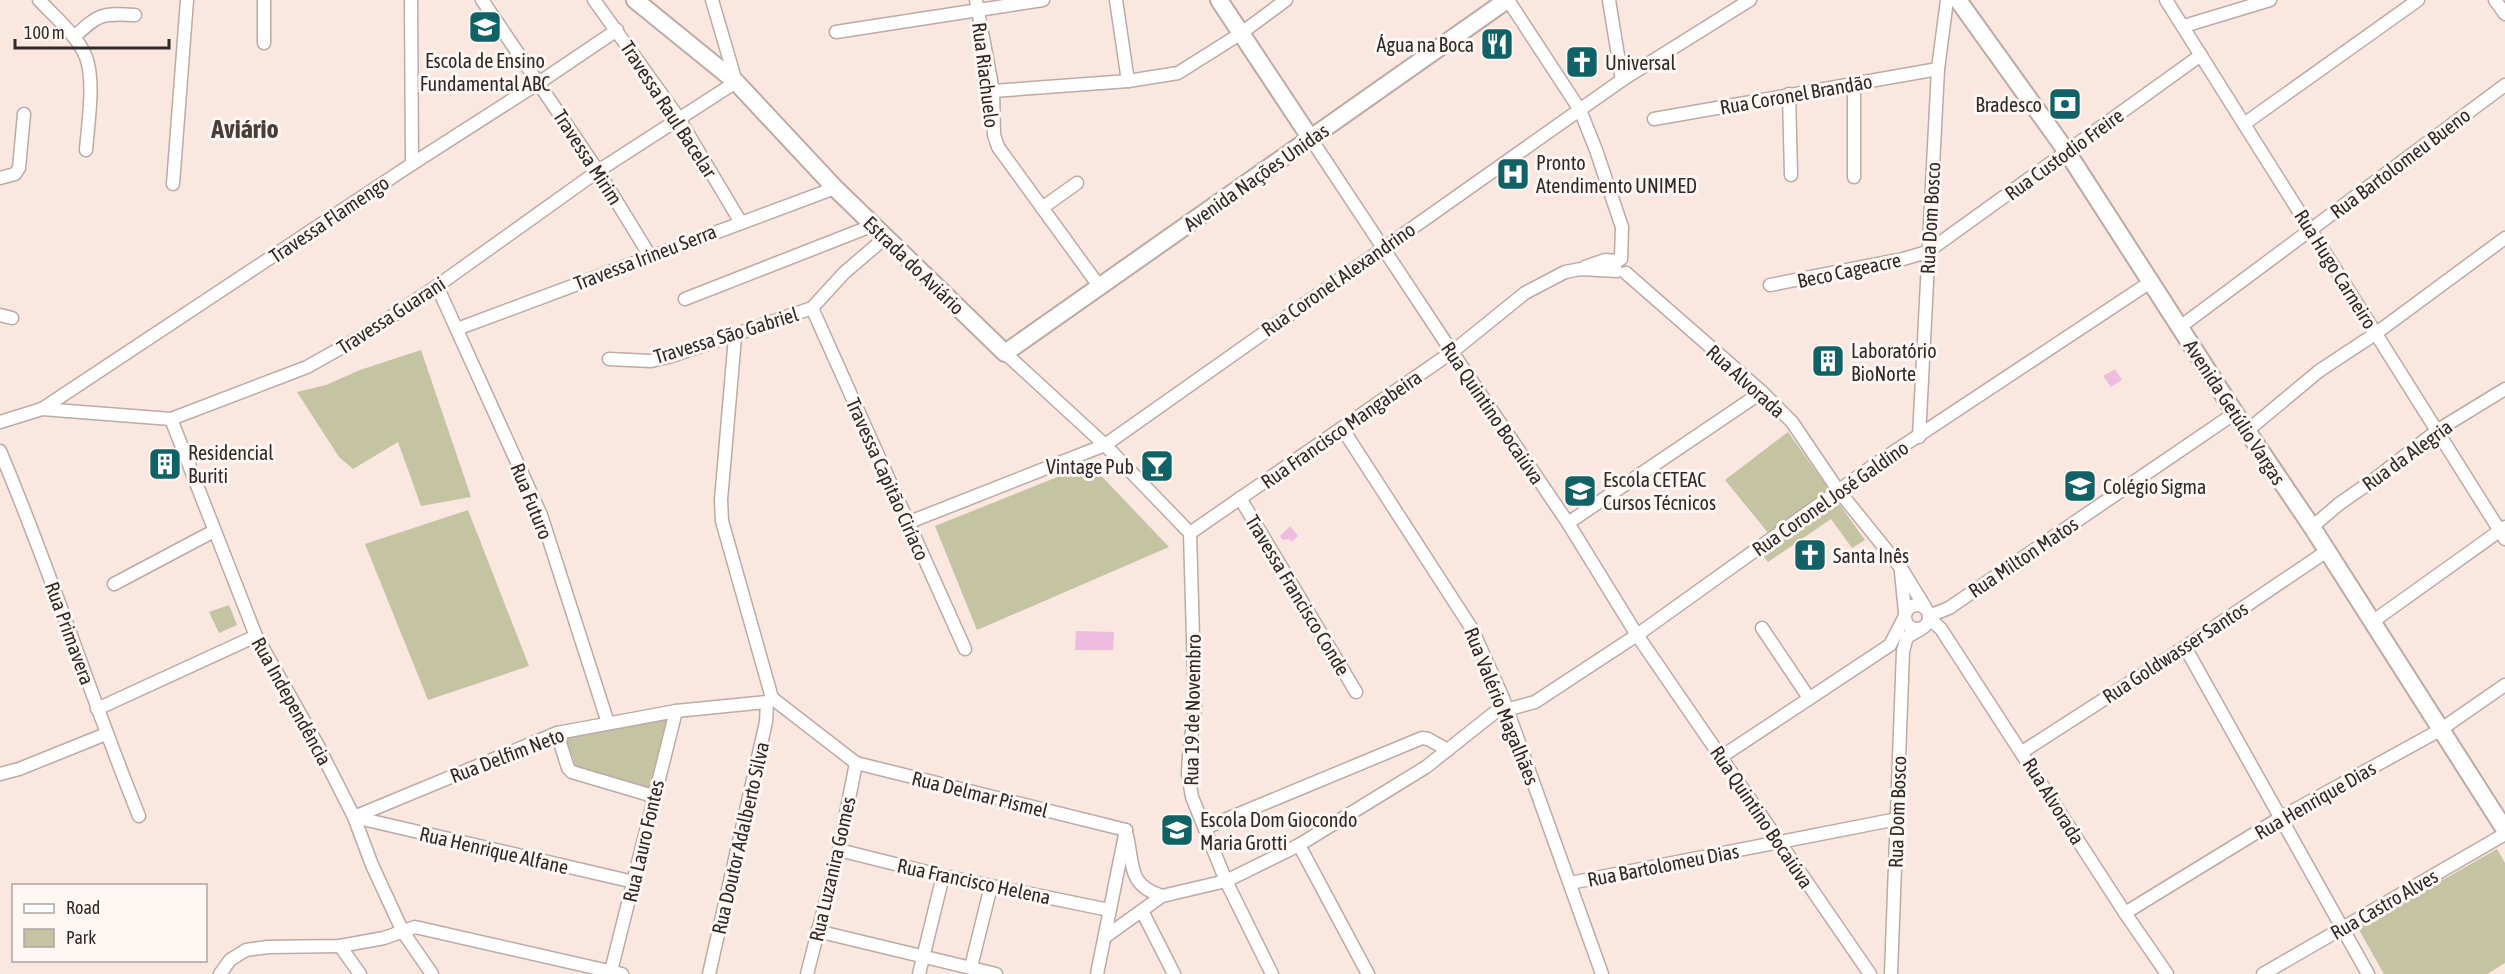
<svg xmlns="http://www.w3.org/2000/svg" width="2505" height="974" viewBox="0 0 2505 974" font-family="'Asap Condensed',sans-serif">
<rect width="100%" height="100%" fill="#fae7e0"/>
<g fill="#c4c3a2">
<path d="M 421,350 L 471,497 L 421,506 L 398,442 L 353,469 L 339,457 L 297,392 L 326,385 L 360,370 Z"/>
<path d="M 1788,432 L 1865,540 L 1852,548 L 1831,519 L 1768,562 L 1757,547 L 1769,534 L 1725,480 Z"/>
<path d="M 1090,464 L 1169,547 L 977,630 L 935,526 Z"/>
<path d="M 468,510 L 529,666 L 428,700 L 365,544 Z"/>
<path d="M 229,605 L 237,625 L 219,633 L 209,612 Z"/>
<path d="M 668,716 L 649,789 L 587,773 L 576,767 L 565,736 Z"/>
<path d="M 2497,849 L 2505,863 L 2505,963 L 2487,974 L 2384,974 L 2358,928 Z"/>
</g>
<g fill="#edbcde">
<path d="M 2115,369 L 2122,380 L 2111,387 L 2103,376 Z"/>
<path d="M 1290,526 L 1298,536 L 1291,542 L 1289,539 L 1283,540 L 1280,536 Z"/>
<path d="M 1076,631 L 1114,632 L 1113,650 L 1075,650 Z"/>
</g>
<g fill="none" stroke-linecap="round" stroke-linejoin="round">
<g stroke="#bcaaa4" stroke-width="15">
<g id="street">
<path d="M 39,0 C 55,17 77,35 86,57 C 95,81 88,124 86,150"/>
<path d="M 411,0 L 412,164"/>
<path d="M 482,0 L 598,171 L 650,256"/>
<path d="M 594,0 L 678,117 L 740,221"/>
<path d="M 976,0 L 993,91 L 994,135 L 998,147 L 1099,286"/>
<path d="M 1116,0 L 1128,81"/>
<path d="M 1508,0 L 1580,110 L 1596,150 L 1622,227 L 1621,259"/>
<path d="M 1609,0 L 1622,80"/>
<path d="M 2166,0 L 2505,539"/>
<path d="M 2495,0 L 2505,14"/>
<path d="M 2184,26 L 2270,0"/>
<path d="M 836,32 L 1043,0"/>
<path d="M 74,37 C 99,14 101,13 135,15"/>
<path d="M 264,43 L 264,0"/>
<path d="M 1854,85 L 1854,177"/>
<path d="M 993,91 L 1128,81 L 1178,73 L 1240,34 L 1286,0"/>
<path d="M 1789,94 L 1791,175"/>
<path d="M 1654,119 L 1938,69"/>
<path d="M 2244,124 L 2418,0"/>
<path d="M 1311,139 L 1452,352 L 1568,523 L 1637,635 L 1870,974"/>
<path d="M 0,178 L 15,174 L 19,168 L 24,114"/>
<path d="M 173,184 L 187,0"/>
<path d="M 1042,208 L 1077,183"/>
<path d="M 1585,267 L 1605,260 L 1618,261"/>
<path d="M 1626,273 L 1762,392 L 1792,422 L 1838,490 L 1901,568 L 1925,607"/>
<path d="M 1770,285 L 1903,259 L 1927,252 L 2201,55"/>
<path d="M 437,286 L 541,515 L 608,723"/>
<path d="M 685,299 L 874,225"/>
<path d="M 812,308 L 965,649"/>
<path d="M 0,315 L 12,318"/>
<path d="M 2180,327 L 2505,85"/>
<path d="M 457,329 L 835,188"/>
<path d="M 735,337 L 721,500 L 722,521 L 772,698"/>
<path d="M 1005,353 L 1105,445 L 1190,533"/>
<path d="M 609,359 L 651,361 L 672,356 L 812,308 L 844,273 L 886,237"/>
<path d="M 42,409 L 412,164 L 540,82 L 617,30"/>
<path d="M 171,419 L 256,636 L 317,744 L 354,817 L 372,865 L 403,932 L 432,974"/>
<path d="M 0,422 L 42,409 L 171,419 L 307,367 L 364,335 L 437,286 L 598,171 L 736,82 L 712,0"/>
<path d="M 1342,428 L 1472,629 L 1503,698 L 1602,974"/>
<path d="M 2247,431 L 2319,371 L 2375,334 L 2505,238"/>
<path d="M 1919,437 L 1938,69 L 1947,0"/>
<path d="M 0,451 C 51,571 90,695 139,816"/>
<path d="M 1240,498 L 1356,692"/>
<path d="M 907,523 L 1105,445 L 1622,80 L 1750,0"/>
<path d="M 1568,523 L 1762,392"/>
<path d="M 2312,527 L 2339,504 L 2375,479 L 2438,430 L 2505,389"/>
<path d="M 1190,533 L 1452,352 L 1525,293 L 1565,272 L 1581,269 L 1617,271"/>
<path d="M 1190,533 L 1195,707 L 1189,755 L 1188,774 L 1192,797 L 1226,881 L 1272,974"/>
<path d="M 1901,572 L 1905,612"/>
<path d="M 114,584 L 214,531"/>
<circle cx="1917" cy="617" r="12"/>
<path d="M 1929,616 L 1949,608 L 2235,413"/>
<path d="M 1929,618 L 1941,629 L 2125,913 L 2167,974"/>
<path d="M 2372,622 L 2505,527"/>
<path d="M 1762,628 L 1809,698"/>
<path d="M 2185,647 L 2368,974"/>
<path d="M 772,698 L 856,763 L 1126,830"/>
<path d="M 97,709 L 256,636"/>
<path d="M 557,733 L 568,768 L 572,772 L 653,796"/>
<path d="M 2022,752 L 2185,647 L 2327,551"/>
<path d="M 1721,757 L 1890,645 L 1904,618"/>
<path d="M 0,774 L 19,769 L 106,734"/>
<path d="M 354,817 L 557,733 L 676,711 L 767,702 L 772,698"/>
<path d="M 354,817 L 634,882"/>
<path d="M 1205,828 L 1422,738 L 1428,739 L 1448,750"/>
<path d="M 1127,836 C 1134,867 1128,885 1162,896"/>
<path d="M 1299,845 L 1368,974"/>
<path d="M 839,850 L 943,876 L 1109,910"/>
<path d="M 1570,883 L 1897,819"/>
<path d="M 1142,911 L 1174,974"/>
<path d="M 2125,913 L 2280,818 L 2440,730 L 2505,685"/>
<path d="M 817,931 L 996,974"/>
<path d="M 1105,937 L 1162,896 L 1226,881 L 1299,845 L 1426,767 L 1494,713 L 1535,702 L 1637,635 L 1877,463 L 2152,281"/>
<path d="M 340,946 L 360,974"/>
<path d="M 971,967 L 991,886"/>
<path d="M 611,971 L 676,711"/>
<path d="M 220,974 L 230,960 L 246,950 L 268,947 L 340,946 L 384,938 L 415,927 L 622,974"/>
<path d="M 709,974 L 766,722 L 767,702"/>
<path d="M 807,974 L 839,850 L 856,763"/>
<path d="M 919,974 L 943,876"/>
<path d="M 1097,974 L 1126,830"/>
<path d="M 1891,974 L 1903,651 L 1907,637 L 1921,629"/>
<path d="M 2263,974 L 2505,834"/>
</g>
</g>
<g stroke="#bcaaa4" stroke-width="20">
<g id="secondary">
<path d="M 635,0 L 736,82 L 835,188 L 1005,353 L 1507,0"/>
<path d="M 1219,0 L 1311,139"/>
<path d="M 1958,0 L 2067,152 L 2235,413 L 2312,527 L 2505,830"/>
</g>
</g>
<use href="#street" stroke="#fff" stroke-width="12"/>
<use href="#secondary" stroke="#fff" stroke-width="16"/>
</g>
<defs>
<g id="school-square" transform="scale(1.725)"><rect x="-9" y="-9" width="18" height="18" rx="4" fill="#116266" stroke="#fef7f4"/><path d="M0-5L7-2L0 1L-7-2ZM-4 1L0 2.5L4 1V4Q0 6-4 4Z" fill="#fff"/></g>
<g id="restaurant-square" transform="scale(1.725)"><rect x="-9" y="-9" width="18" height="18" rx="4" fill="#116266" stroke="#fef7f4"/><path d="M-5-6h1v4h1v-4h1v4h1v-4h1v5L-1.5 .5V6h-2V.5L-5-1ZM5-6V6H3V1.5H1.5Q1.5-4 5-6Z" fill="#fff"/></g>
<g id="church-square" transform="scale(1.725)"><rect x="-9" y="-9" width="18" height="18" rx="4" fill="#116266" stroke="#fef7f4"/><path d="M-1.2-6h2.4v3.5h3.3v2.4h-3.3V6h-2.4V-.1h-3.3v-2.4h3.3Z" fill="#fff"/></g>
<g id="bank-square" transform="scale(1.725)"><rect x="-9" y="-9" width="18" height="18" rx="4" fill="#116266" stroke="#fef7f4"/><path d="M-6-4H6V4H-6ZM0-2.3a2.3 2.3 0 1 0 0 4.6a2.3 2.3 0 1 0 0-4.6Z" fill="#fff"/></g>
<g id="hospital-square" transform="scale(1.725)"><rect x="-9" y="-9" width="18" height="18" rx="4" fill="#116266" stroke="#fef7f4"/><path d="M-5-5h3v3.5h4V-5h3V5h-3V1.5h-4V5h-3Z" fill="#fff"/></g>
<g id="building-square" transform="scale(1.725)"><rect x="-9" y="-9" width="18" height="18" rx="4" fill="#116266" stroke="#fef7f4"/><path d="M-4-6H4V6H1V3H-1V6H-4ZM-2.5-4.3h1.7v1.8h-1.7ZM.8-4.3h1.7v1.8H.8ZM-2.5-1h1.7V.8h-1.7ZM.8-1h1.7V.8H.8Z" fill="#fff"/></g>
<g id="bar-square" transform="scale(1.725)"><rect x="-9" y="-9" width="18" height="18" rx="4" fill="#116266" stroke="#fef7f4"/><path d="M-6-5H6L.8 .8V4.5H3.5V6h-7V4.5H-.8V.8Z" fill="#fff"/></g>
</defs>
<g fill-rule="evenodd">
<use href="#school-square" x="485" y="27"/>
<use href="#restaurant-square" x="1497" y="44"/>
<use href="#church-square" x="1582" y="62"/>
<use href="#bank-square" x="2065" y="104"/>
<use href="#hospital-square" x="1513" y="174"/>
<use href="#building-square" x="1828" y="361"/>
<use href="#building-square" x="165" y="464"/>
<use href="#bar-square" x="1157" y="466"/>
<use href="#school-square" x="2080" y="486"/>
<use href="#school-square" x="1580" y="491"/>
<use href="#church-square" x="1810" y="555"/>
<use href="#school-square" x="1177" y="830"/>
</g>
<g text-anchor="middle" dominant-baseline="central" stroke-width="6" stroke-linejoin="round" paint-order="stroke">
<g font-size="20" fill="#302927" stroke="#fef7f4" text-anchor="start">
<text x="1474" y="44" text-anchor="end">Água na Boca</text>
<text x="485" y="60" text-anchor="middle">Escola de Ensino<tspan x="485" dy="23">Fundamental ABC</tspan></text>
<text x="1605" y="62">Universal</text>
<text x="2042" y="104" text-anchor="end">Bradesco</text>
<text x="1536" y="162">Pronto<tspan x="1536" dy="23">Atendimento UNIMED</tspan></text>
<text x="1851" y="350">Laboratório<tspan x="1851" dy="23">BioNorte</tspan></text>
<text x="188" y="452">Residencial<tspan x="188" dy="23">Buriti</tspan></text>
<text x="1134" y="466" text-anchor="end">Vintage Pub</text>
<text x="1603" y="479">Escola CETEAC<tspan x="1603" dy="23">Cursos Técnicos</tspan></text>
<text x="2103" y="486">Colégio Sigma</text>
<text x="1833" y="555">Santa Inês</text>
<text x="1200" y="819">Escola Dom Giocondo<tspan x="1200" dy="23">Maria Grotti</tspan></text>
</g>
<g font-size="20" fill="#302927" stroke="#fef7f4">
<text transform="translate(986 75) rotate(83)">Rua Riachuelo</text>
<text transform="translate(1796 94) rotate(-10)">Rua Coronel Brandão</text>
<text transform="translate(669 109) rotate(57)">Travessa Raul Bacelar</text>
<text transform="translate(2064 154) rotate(-36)">Rua Custodio Freire</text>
<text transform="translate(588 157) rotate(57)">Travessa Mirim</text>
<text transform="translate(2400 163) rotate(-37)">Rua Bartolomeu Bueno</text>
<text transform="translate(1256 177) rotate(-35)">Avenida Nações Unidas</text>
<text transform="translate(1930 218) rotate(-87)">Rua Dom Bosco</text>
<text transform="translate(329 219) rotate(-34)">Travessa Flamengo</text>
<text transform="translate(645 257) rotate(-21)">Travessa Irineu Serra</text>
<text transform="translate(914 265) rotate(44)">Estrada do Aviário</text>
<text transform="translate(2336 269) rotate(58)">Rua Hugo Carneiro</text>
<text transform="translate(1849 270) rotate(-12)">Beco Cageacre</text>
<text transform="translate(1338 279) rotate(-35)">Rua Coronel Alexandrino</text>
<text transform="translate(391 315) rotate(-33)">Travessa Guarani</text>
<text transform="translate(726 335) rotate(-17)">Travessa São Gabriel</text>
<text transform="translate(1746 381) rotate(42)">Rua Alvorada</text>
<text transform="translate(2235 412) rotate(57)">Avenida Getúlio Vargas</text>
<text transform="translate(1493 413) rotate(56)">Rua Quintino Bocaiúva</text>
<text transform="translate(1341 429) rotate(-35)">Rua Francisco Mangabeira</text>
<text transform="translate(2407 455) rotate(-36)">Rua da Alegria</text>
<text transform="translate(888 479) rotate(66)">Travessa Capitão Ciríaco</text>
<text transform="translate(1830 498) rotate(-35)">Rua Coronel José Galdino</text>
<text transform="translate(532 501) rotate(68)">Rua Futuro</text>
<text transform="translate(2023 557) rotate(-34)">Rua Milton Matos</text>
<text transform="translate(1298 595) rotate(59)">Travessa Francisco Conde</text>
<text transform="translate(70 633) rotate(70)">Rua Primavera</text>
<text transform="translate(2175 652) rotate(-33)">Rua Goldwasser Santos</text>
<text transform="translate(292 701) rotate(61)">Rua Independência</text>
<text transform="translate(1502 706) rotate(68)">Rua Valério Magalhães</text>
<text transform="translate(1192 710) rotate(-89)">Rua 19 de Novembro</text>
<text transform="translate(507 755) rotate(-21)">Rua Delfim Neto</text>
<text transform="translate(980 794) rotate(14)">Rua Delmar Pismel</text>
<text transform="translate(2315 800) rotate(-30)">Rua Henrique Dias</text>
<text transform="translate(2054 801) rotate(58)">Rua Alvorada</text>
<text transform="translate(1897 812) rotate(-88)">Rua Dom Bosco</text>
<text transform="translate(1762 817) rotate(56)">Rua Quintino Bocaiúva</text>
<text transform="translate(740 838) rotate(-77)">Rua Doutor Adalberto Silva</text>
<text transform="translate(643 841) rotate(-77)">Rua Lauro Fontes</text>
<text transform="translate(494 850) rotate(13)">Rua Henrique Alfane</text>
<text transform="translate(1663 865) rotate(-11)">Rua Bartolomeu Dias</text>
<text transform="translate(832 869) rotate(-77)">Rua Luzanira Gomes</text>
<text transform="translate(974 881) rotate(12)">Rua Francisco Helena</text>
<text transform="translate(2384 904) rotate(-30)">Rua Castro Alves</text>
</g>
<g font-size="26" font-weight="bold" fill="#4a3c36" stroke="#fef7f4">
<text x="245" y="129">Aviário</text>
</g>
</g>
<rect x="12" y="884" width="195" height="78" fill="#fef7f4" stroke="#aca5a2" stroke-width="1.5"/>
<rect x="24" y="904" width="30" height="9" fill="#ffffff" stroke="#aca5a2" stroke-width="1.5"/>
<text x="66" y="914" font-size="18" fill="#302927">Road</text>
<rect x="24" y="929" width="30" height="18" fill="#c4c3a2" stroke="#aca5a2" stroke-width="1.5"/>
<text x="66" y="944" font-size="18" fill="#302927">Park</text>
<path d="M15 39v9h154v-9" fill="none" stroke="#302927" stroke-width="3"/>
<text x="24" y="39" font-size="18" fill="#302927" stroke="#fef7f4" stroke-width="4.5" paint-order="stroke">100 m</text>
</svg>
